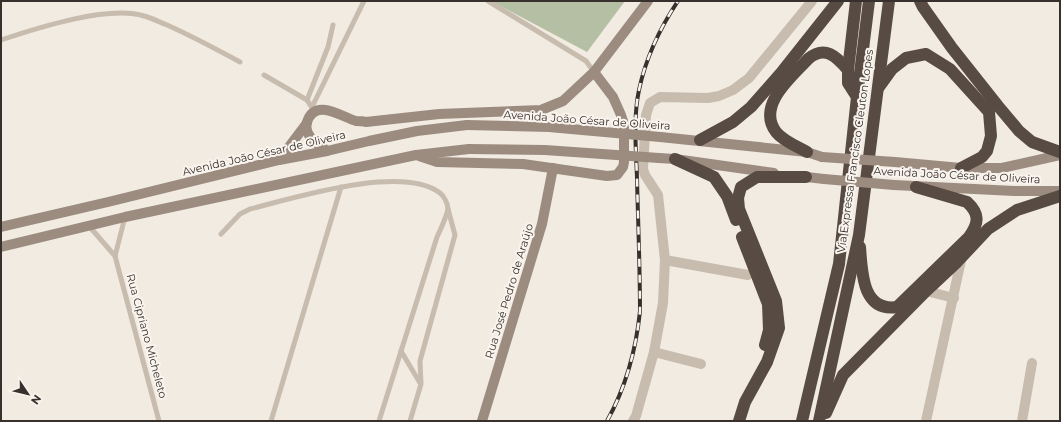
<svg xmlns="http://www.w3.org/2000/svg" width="1061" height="422" viewBox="0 0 1061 422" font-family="Montserrat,sans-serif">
<rect width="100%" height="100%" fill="#f1ebe2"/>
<path fill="#b4bfa3" d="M 491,1 L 625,1 L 587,52 Z"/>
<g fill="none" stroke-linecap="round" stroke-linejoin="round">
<g stroke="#c8bcae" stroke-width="5">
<path d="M 488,1 L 586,61 L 594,72"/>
<path d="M 1,40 C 37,28 108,5 144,16 C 152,18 159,22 167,25 C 192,36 216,49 240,62"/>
<path d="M 264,75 L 307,100 L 313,109"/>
<path d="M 307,100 L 328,47 L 333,25"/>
<path d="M 312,107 L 364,1"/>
<path d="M 89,226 L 115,256 L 159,421"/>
<path d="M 221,234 L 240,214 L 250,209 C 294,198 402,164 440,193 C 444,196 448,204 448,209 C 447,215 440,231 437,237 L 379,421"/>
<path d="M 115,256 L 125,217"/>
<path d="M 401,351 L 420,383"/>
<path d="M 271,421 L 341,187"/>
<path d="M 410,421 L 421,384 L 420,361 L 455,235 L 448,209"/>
</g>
<g stroke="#c8bcae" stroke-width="10">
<path d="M 665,260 L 748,275"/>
<path d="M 926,291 L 954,298"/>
<path d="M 654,352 L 701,364"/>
<path d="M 633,421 L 636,416 L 654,352 L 663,303 L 665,260 L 658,195 L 645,175 L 643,169 L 646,115 L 650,103 L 660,97 L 708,98 L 719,96 L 733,90 L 749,78 L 812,1"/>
<path d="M 926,421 L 962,256"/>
<path d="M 1022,421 L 1032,363"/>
</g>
<g stroke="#9c8c80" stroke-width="10">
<path d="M 660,137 L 807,152 L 822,157"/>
<path d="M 327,151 C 318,144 303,136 307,122 C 315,97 342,117 356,121 C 360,121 363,121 366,122 L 439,114 L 541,110 L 563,101 L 594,72 L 648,1"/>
<path d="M 419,156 L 437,162 L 523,164 L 607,176 L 617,175 L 623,167 L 624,162 L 624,124 L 621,115 L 613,97 L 594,72"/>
<path d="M 659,158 L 675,159 L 774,173"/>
<path d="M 279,160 L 307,123"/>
<path d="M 895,162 L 961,168 L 1002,168 L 1060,155"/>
<path d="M 798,176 L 824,179"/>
<path d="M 894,185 L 1014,191 L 1060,191"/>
<path d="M 1,227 L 108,202 L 279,160 L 327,151 L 369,141 L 417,131 L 467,125"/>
<path d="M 1,247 L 125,217 L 416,155 L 469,149"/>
<path d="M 482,421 L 542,224 L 553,168"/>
</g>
<g stroke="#584b44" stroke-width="12">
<path d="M 920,1 L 923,7 L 952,48 L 998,106 L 1019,131 L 1032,142 L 1060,152"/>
<path d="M 848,70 L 856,1"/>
<path d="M 879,87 L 892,69 L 906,58 L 926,54 L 950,69 L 989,112 L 991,136 L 987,151 L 982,157 L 961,168"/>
<path d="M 700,140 L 733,122 L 751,107 L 781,73 L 838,1"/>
<path d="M 807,152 C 798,147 783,141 776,132 C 756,105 792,77 808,59 C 825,45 836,56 848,70 L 848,83 L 857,97"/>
<path d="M 675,159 L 714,177 L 727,196 L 736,220"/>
<path d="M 742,237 L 768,304 L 769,330 L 765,345"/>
<path d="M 860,247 C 862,272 862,312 897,307 L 969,237 C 979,223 980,214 967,202 L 916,187"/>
<path d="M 826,413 L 843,375 L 926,291 L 957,262 L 988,229 L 1017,210 L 1060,196"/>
<path d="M 739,421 L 745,402 L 767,362 L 779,328 L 776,301 L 739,209 L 738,198 L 741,187 L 757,177 L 806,177"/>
<path d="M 802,421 L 839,264 L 857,97 L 869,1"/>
<path d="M 819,421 L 859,235 L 889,1"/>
</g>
<g stroke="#38302c" stroke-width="4">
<path id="rail" d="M 607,421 C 626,387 636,350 640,311 C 640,267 638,222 637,178 C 636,149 633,118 639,90 C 646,57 660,28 678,1"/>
</g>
<use href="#rail" stroke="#f9f4ee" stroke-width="2.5" stroke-dasharray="8" stroke-linecap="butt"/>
<g stroke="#9c8c80" stroke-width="10">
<path d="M 467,125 L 549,127 L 660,137"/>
<path d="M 469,149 L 545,150 L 659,158"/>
<path d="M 822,157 L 895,162"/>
<path d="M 824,179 L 894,185"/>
</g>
</g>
<g text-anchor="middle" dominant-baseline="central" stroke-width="4" stroke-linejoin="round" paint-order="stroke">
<g font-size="11" fill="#38302c" stroke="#f9f4ee">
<text transform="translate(587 120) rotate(4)">Avenida João César de Oliveira</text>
<text transform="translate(855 151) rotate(-82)">Via Expressa Francisco Cleuton Lopes</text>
<text transform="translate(264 153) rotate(-13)">Avenida João César de Oliveira</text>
<text transform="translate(957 175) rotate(3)">Avenida João César de Oliveira</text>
<text transform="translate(509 291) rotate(-73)">Rua José Pedro de Araújo</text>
<text transform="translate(147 336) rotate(75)">Rua Cipriano Micheleto</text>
</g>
</g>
<rect width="1061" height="422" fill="none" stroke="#38302c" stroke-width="4"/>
<g transform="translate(28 394) rotate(125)" stroke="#f9f4ee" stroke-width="3" paint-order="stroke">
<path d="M0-3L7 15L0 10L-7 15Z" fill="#38302c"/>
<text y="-6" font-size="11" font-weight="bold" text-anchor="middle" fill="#38302c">N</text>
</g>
</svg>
